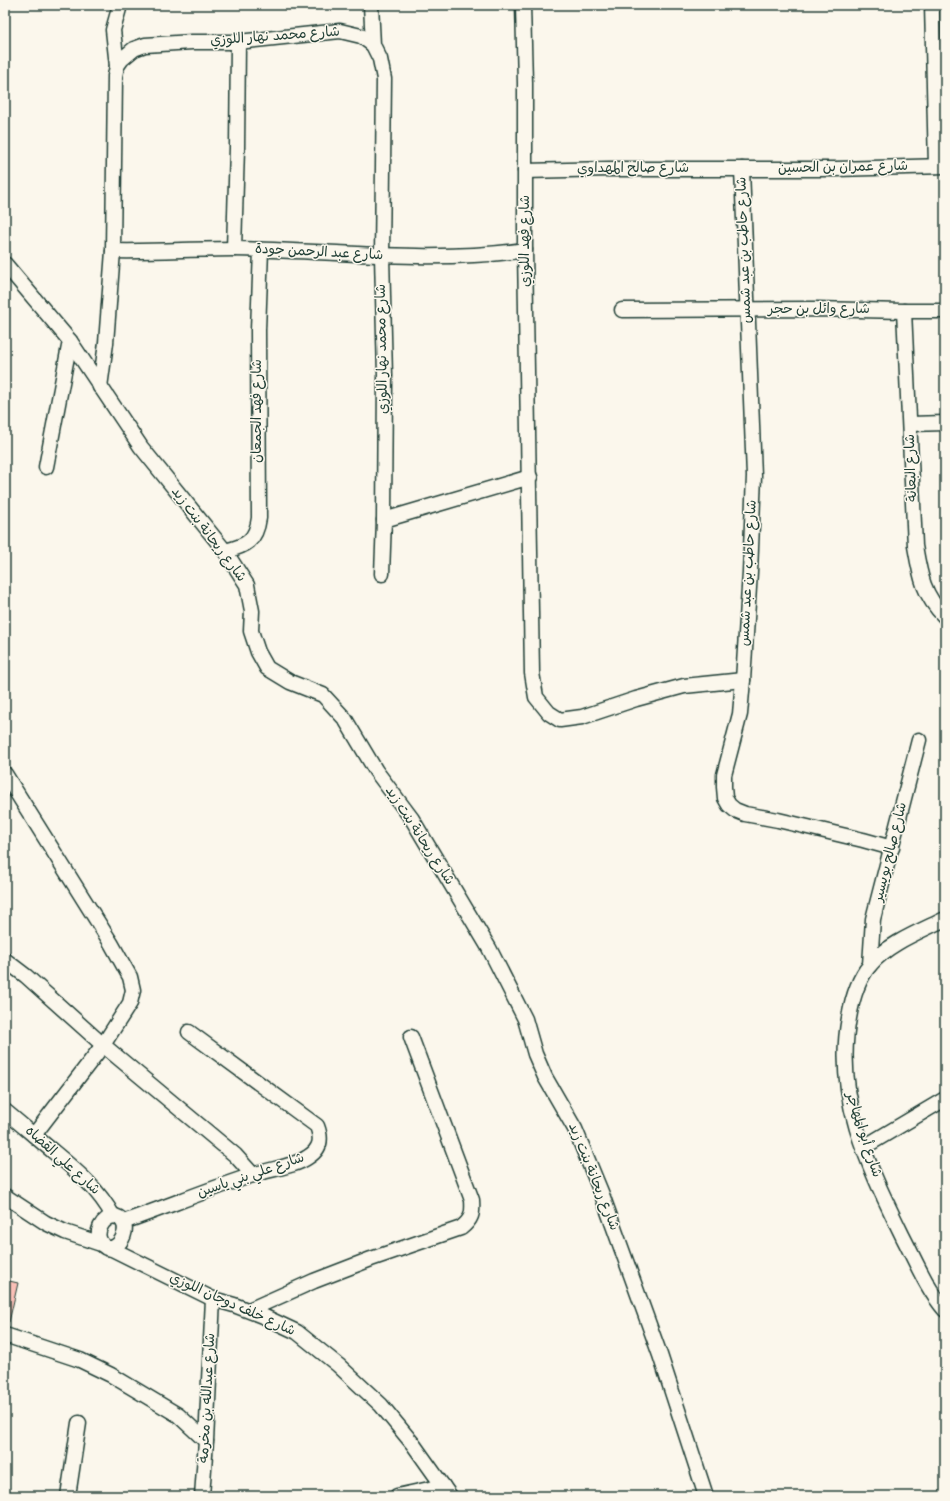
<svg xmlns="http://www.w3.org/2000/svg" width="950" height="1501" viewBox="0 0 950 1501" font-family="Dekko,'Playpen Sans Arabic',sans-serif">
<rect width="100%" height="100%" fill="#fbf7ec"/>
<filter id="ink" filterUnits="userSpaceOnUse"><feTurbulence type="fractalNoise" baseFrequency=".025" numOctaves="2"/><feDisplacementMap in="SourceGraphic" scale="8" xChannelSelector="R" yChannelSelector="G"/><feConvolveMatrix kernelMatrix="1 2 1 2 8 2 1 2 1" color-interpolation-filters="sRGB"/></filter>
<g filter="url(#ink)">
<path fill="#fabfb6" stroke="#1f3d34" d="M 5,1280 L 18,1283 L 9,1322 L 5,1322 Z"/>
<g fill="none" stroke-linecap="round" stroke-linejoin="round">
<g stroke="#1f3d34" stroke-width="17">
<g id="street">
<path d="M 371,5 L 373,45"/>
<path d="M 523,5 L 525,83 L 525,250 L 532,673 L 536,697 L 549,713 L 560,720 L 582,717 L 636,699 L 684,686 L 743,680"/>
<path d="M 932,5 L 936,166"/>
<path d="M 117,66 L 113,30 L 120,5"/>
<path d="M 742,169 L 754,476 L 750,572 L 743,680 L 740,714 L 724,775 L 724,787 L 725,798 L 729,805 L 735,810 L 745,814 L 778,820 L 863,840 L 892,848"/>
<path d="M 525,171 L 610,169 L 836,169 L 945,166"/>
<path d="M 234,249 L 237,148 L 238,42"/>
<path d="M 113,251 C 153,252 194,249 234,249 C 331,250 428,264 525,250"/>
<path d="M 5,264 L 70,341 L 141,447 L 225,551 L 247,585 L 252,611 L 251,631 L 258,652 L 267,668 L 290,682 L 323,695 L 345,719 L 376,771 L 412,819 L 489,948 L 525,1019 L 535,1054 L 545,1077 L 575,1129 L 601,1192 L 660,1355 L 706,1496"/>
<path d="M 622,310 L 814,309 L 904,311 L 945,311"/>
<path d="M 904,311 L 915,546 C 920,575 923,595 945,617"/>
<path d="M 100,387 L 106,343 L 113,251 L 115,76 L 117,66 L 122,59 L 134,49 L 145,45 L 192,42 L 238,42 L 340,31 L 361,36 L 373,45 L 380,59 L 384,79 L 382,256 L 385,376 L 384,520 L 382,574"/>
<path d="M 910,424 L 945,423"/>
<path d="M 46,467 L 70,341"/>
<path d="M 384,520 L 530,477"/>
<path d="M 225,551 C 246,546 256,541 259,518 L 258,330 L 261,250"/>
<path d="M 5,774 L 111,943 L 130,977 L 133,990 L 130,1003 L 103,1045 L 34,1135"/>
<path d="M 945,919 C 921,931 887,944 870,965 C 858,979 852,1000 849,1018 C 834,1098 869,1167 903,1237 C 916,1262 927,1289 945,1310"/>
<path d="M 5,960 L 26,976 L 103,1045 L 235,1155 L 253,1175"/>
<path d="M 870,965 L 873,919 L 919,740"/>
<path d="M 5,1111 C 22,1125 38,1139 55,1153 C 78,1172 99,1190 113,1216"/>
<path d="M 864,1147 L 945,1099"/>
<path d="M 5,1196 L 46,1223 L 65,1232 L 101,1244"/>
<path d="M 115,1216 C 138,1223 115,1261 102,1244 C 93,1233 103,1217 115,1216 Z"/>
<path d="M 123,1222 C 166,1207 209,1189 253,1175 C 269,1169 294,1167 308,1157 C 321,1149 322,1139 317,1126 L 189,1032"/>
<path d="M 110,1248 L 213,1299 L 234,1305 L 265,1317 L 297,1332 L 338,1365 L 381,1405 L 413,1444 L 450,1496"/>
<path d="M 249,1310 L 314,1281 L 371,1259 L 461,1228 C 472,1219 473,1214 472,1200 L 411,1037"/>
<path d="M 5,1335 L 80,1360 L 111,1375 L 178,1415 L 206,1441"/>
<path d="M 68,1496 L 79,1423"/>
<path d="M 202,1496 L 206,1441 L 213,1299"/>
<path d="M 397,1496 L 443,1486"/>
</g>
</g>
<use href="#street" stroke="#fbf7ec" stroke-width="14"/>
</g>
</g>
<g text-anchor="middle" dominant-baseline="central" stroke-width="3" stroke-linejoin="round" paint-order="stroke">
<g font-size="14" fill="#1f3d34" stroke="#fbf7ec">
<text transform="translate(275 37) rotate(-4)">شارع محمد نهار اللوزي</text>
<text transform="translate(843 168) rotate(-1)">شارع عمران بن الحسين</text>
<text x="633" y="169">شارع صالح المهداوي</text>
<text transform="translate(526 241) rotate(-90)">شارع فهد اللوزي</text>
<text transform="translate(745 250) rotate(-92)">شارع حاطب بن عبد شمس</text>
<text transform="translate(319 253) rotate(3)">شارع عبد الرحمن جودة</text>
<text x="819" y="310">شارع وائل بن حجر</text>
<text transform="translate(383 349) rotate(-91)">شارع محمد نهار اللوزي</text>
<text transform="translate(258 411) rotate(-90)">شارع فهد الجمعان</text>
<text transform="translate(912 468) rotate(-92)">شارع البعانة</text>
<text transform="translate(208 535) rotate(53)">شارع ريحانة بنت زيد</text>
<text transform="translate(749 573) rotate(-87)">شارع حاطب بن عبد شمس</text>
<text transform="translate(419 836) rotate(57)">شارع ريحانة بنت زيد</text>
<text transform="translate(891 852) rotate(-76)">شارع صالح بويسير</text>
<text transform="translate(863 1135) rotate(72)">شارع أبو المهاجر</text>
<text transform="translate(62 1161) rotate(42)">شارع علي القضاه</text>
<text transform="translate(251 1176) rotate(-19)">شارع علي بني ياسين</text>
<text transform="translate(593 1177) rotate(68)">شارع ريحانة بنت زيد</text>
<text transform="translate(232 1305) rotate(24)">شارع خلف دوجان اللوزي</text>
<text transform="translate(208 1398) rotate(-87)">شارع عبدالله بن مخرمة</text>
</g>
</g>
<rect width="950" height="1501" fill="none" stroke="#fbf7ec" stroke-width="20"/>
<rect x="10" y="10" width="930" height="1481" fill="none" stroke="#1f3d34" stroke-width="1.5" filter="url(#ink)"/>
</svg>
